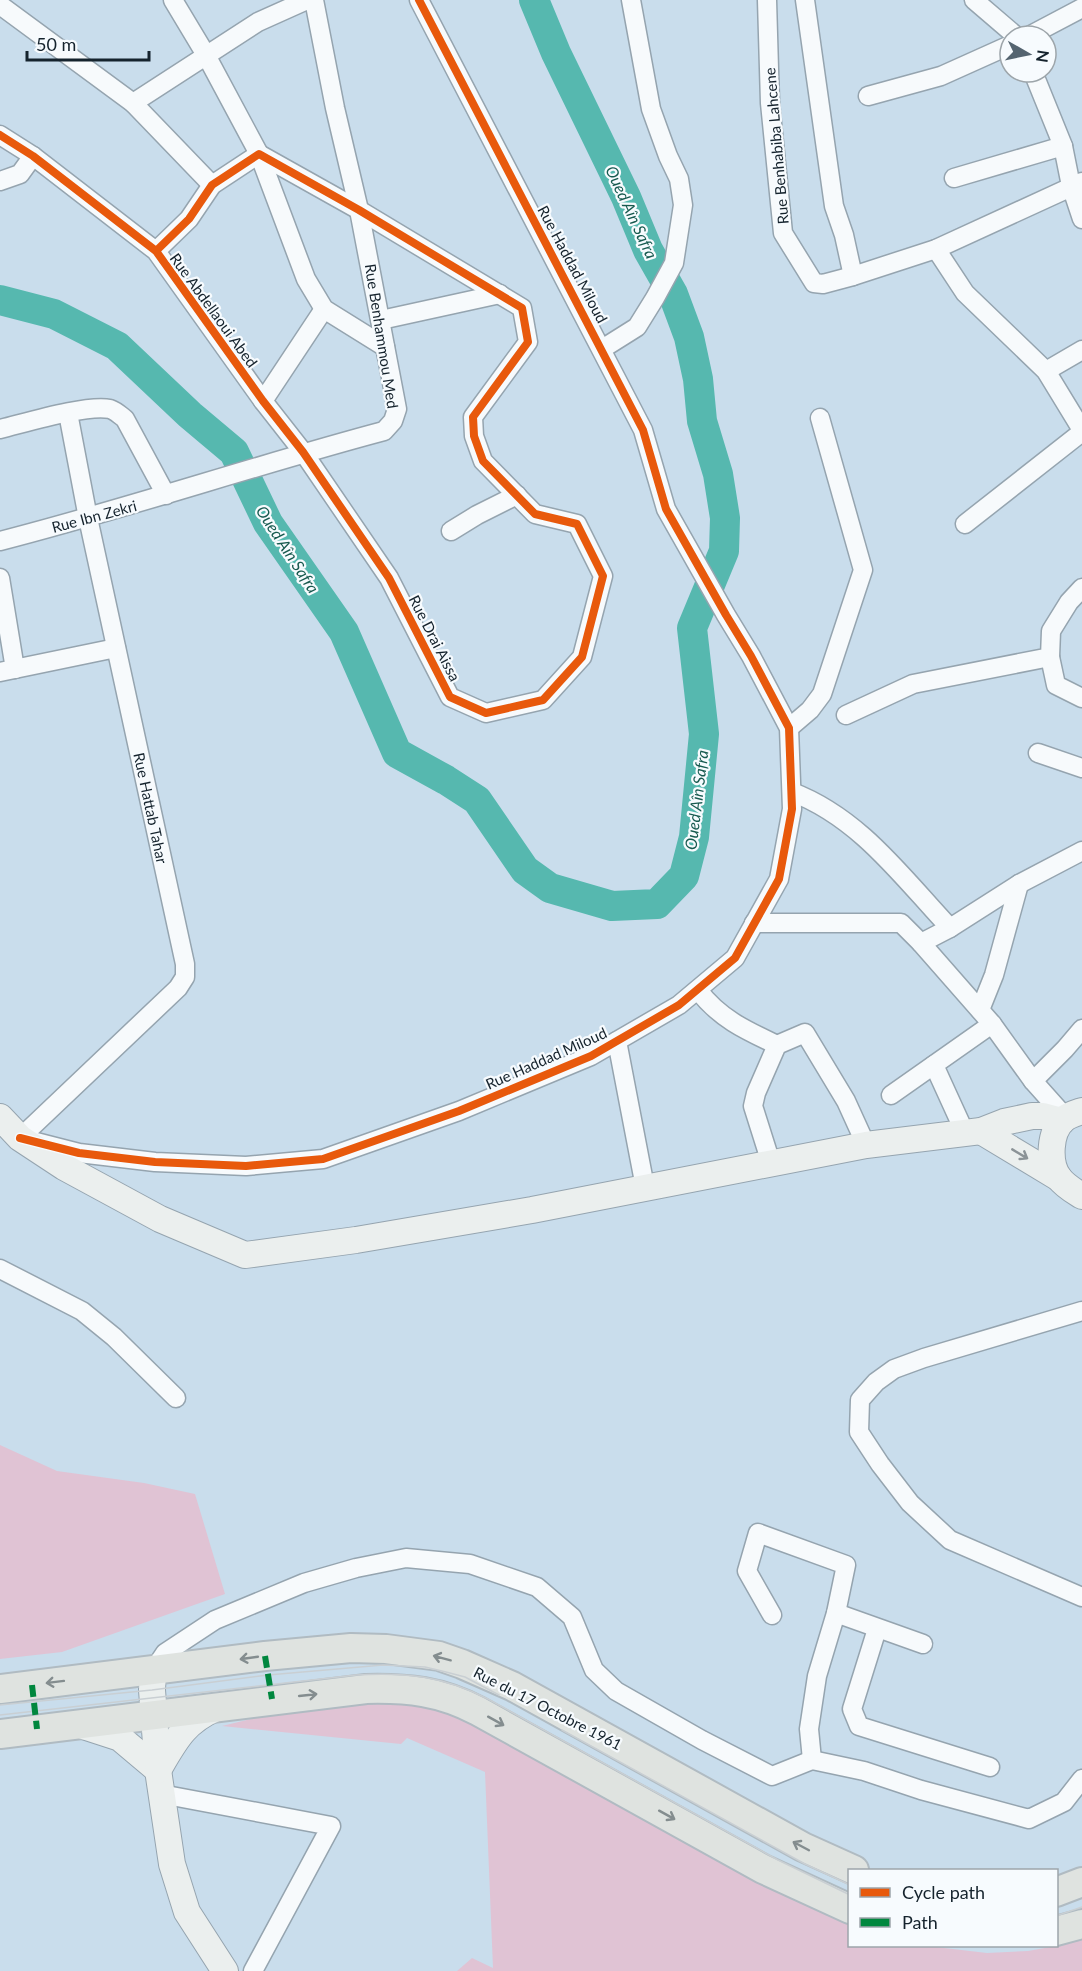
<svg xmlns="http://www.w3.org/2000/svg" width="1082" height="1971" viewBox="0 0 1082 1971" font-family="Lato,sans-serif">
<rect width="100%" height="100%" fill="#c9ddec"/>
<g fill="#e0c3d4">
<path d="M 0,1445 L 57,1471 L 144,1483 L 195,1494 L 225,1594 L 62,1652 L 0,1659 Z"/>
<path d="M 412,1700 L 468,1722 L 530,1754 L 750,1877 L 806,1905 L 849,1923 L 850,1946 L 927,1946 L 987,1953 L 1028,1951 L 1056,1946 L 1057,1944 L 1082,1935 L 1082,1971 L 457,1971 L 472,1958 L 493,1968 L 485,1772 L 407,1738 L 401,1744 L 222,1726 L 325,1701 Z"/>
</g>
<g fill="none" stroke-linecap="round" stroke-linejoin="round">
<path stroke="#56b8af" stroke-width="30" d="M 0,300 L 54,314 L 117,346 L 190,415 L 234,452 L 268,523 L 344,632 L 397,753 L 446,780 L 477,800 L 525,870 L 550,888 L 612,906 L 657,904 L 684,876 L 694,837 L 704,734 L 692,628 L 724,551 L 725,518 L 718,474 L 702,421 L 698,379 L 689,337 L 673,294 L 648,250 L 626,197 L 556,53 L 534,0"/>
<g stroke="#95a4af" stroke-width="21">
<g id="street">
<path d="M 173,0 L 206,55 L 259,154 L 306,279 L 324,309 L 385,347"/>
<path d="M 767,0 L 770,103 L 783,233 L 814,283 L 823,284 L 853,276 L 936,249 L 1082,182"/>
<path d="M 805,0 L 834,206 L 844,235 L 853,276"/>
<path d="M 974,0 L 1016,36"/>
<path d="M 0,5 L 133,103 L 212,185"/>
<path d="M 1029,36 L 1082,8"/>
<path d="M 1033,72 L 1063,146 L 1071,186 L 1082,219"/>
<path d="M 868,96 L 941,76 L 1010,45"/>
<path d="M 133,103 L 258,22 L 307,0"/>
<path d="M 0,135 L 33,156 L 156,251 L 263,401 L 303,452 L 389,578 L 450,697 L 486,713 L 543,700 L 582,657 L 603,576 L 577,524 L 535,514 L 483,461 L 474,436 L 473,417 L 528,342 L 522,308 L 359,210 L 259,154 L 212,185 L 189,219 L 156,251"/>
<path d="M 954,178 L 1063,146"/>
<path d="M 0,181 L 20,174 L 33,156"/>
<path d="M 936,249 L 965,293 L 1046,371 L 1082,430"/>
<path d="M 381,320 L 500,294"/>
<path d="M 602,349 L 637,327 L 655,298 L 674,263 L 683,205 L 679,179 L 668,156 L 651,109 L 631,0"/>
<path d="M 1046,371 L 1082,350"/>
<path d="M 263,401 L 324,309"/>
<path d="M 0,429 C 25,423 87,404 110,409 C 116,411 120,415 125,419 L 166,495"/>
<path d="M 965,524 L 1082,432"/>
<path d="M 451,531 L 477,515 L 517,495"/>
<path d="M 0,541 C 129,508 256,465 384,431 L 393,421 L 397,409 L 359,210 L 335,108 L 314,0"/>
<path d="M 0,578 L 15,669"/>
<path d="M 1050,657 L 1056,685 L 1082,698"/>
<path d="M 0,672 L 116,648"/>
<path d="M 846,715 L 913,684 L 1050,657 L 1051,631 L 1069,602 L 1082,588"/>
<path d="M 789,728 L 810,710 L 822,694 L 863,570 L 820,418"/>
<path d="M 1038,753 L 1082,768"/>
<path d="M 792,792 C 860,818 902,877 950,928"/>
<path d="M 754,923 L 901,923 L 921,943"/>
<path d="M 698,990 C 719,1018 745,1030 777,1045"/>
<path d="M 980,1010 L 994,975 L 1019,884"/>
<path d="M 617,1041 L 645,1187"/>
<path d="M 934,1065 L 965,1133"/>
<path d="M 1033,1081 L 1065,1049 L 1082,1029"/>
<path d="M 891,1095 L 992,1024"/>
<path d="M 1066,1118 L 1033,1081 L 992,1024 L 921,943 L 950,928 L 1019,884 L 1082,851"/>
<path d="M 20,1138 L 178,988 L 185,977 L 185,964 L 88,518 L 68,413"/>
<path d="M 36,1142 L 79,1153 L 155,1162 L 246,1166 L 323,1159 L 459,1111 L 591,1056 L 679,1005 L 735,958 L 779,879 L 792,809 L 789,728 L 751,656 L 726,615 L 666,509 L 643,430 L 419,0"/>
<path d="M 771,1163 L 753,1106 L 756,1093 L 777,1045 L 805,1033 L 846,1101 L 866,1145"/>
<path d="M 0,1269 L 82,1311 L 114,1337 L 176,1398"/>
<path d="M 1082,1311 L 924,1358 L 894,1369 L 876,1382 L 860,1400 L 859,1432 L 880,1464 L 910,1503 L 950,1540 L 1082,1597"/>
<path d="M 836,1613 L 923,1644"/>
<path d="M 772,1615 L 747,1571 L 758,1533 L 846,1565 L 836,1613 L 817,1676 L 809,1729 L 812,1760"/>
<path d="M 877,1629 L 852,1709 L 859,1726 L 990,1767"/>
<path d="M 153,1671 L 165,1653 L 215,1620 L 304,1583 L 356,1568 L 406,1558 L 470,1564 L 537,1587 L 572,1617 L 594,1670 L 616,1691 L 702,1740 L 772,1776 L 812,1760 L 864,1771 L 921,1790 L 1029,1819 L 1064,1802 L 1082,1779"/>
<path d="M 161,1794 L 331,1826 L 253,1971"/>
</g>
</g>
<g stroke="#95a4af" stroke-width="28">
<g id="secondary">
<path d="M 1082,1111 C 1076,1113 1069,1115 1064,1119 C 1049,1132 1048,1163 1059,1178 C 1065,1186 1074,1191 1082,1196"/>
<path d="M 0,1117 L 20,1138 L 64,1167 L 160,1219 L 245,1255 L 356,1240 L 532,1210 L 866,1145 L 981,1131 L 1004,1122 L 1032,1116 L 1043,1116 L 1062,1121"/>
<path d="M 981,1131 L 1059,1178"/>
<path d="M 153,1671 L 152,1690 L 158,1770 L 172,1864 L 187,1912 L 225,1971"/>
<path d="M 80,1725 L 120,1738 L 158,1770"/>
<path d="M 158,1770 C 175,1741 184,1722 216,1708"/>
</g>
</g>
<g stroke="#b0bbc2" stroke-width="32">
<g id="primary">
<path d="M 0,1689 L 265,1656 L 351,1648 L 386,1649 L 439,1656 L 462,1664 L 512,1686 L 803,1847 L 854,1870"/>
<path d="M 0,1734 L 366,1689 C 408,1688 440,1691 478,1711 L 763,1869 L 850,1909"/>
<path d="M 1056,1892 L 1082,1882"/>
<path d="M 1056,1931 L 1082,1924"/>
</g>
</g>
<use href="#street" stroke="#f7fafc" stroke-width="18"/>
<use href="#secondary" stroke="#ebefee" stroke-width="26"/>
<use href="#primary" stroke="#dfe3e0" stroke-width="28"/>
<g stroke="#c9cfd3" stroke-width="1.5">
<path d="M 0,1705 L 152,1690 L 268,1675 L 383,1665 L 425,1667 L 446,1672 L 465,1677 L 499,1695"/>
<path d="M 0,1715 L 356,1675 C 406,1672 443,1676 488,1699 L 778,1860 L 850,1895"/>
<path d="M 562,1730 L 805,1864 L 850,1885"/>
<path d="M 1056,1916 L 1082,1907"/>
</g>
<g stroke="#00873e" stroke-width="6" stroke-dasharray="12 6" stroke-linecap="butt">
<path d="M 265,1656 L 272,1699"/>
<path d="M 32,1685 L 37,1729"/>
</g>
<g stroke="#f7fbfe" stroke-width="11">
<g id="cycleway">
<path d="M 0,135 L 33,156 L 156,251 L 263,401 L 303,452 L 389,578 L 450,697 L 486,713 L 543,700 L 582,657 L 603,576 L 577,524 L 535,514 L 483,461 L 474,436 L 473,417 L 528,342 L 522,308 L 359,210 L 259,154 L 212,185 L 189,219 L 156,251"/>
<path d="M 20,1138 L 79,1153 L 155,1162 L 246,1166 L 323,1159 L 459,1111 L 591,1056 L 679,1005 L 735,958 L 779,879 L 792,809 L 789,728 L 751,656 L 726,615 L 666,509 L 643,430 L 419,0"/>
</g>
</g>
<use href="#cycleway" stroke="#e8590c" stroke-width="8"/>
</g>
<defs><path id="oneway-shaft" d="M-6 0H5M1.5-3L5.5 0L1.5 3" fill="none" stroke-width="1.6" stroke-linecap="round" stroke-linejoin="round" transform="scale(1.5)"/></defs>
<use stroke="#8b9397" href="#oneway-shaft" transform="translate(1020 1154) rotate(31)"/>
<g stroke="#848d8f">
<use href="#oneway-shaft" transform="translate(249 1658) rotate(172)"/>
<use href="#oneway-shaft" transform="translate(442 1658) rotate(-165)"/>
<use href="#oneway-shaft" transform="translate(55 1682) rotate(173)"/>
<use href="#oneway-shaft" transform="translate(308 1695) rotate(-6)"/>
<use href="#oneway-shaft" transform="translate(496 1721) rotate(29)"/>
<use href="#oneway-shaft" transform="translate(667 1815) rotate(29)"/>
<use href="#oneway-shaft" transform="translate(801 1846) rotate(-152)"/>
</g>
<g text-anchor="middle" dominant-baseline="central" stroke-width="4.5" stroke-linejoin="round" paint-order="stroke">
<g font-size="15" fill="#15232d" stroke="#f7fbfe">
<text transform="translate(776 146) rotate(-95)">Rue Benhabiba Lahcene</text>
<text transform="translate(573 264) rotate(62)">Rue Haddad Miloud</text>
<text transform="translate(214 310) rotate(54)">Rue Abdellaoui Abed</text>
<text transform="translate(382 336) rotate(81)">Rue Benhammou Med</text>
<text transform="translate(94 516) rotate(-15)">Rue Ibn Zekri</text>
<text transform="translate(435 638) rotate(63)">Rue Drai Aissa</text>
<text transform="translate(151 808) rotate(78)">Rue Hattab Tahar</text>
<text transform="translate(546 1058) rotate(-24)">Rue Haddad Miloud</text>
<text transform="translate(548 1708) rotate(27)">Rue du 17 Octobre 1961</text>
</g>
<g font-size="16" font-style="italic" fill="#175a4f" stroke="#f7fbfe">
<text transform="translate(632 212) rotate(65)">Oued Aîn Safra</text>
<text transform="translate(288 549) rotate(57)">Oued Aîn Safra</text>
<text transform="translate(696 800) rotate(-83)">Oued Aîn Safra</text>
</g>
</g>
<rect x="848" y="1869" width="210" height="78" fill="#f7fbfe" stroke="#9da5aa" stroke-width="1.5"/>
<rect x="860" y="1888" width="30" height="9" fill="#e8590c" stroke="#9da5aa" stroke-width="1.5"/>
<text x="902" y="1899" font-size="18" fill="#15232d">Cycle path</text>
<rect x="860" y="1918" width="30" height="9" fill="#00873e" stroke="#9da5aa" stroke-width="1.5"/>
<text x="902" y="1929" font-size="18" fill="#15232d">Path</text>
<g transform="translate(1028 54) rotate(99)"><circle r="28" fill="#f7fbfe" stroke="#9da5aa" stroke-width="1.5"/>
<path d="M0-4.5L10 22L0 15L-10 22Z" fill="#546470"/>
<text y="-9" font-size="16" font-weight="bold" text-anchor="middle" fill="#15232d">N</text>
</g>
<path d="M27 51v9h122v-9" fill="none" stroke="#15232d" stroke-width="3"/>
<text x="36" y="51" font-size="18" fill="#15232d" stroke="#f7fbfe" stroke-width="4.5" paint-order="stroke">50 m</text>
</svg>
